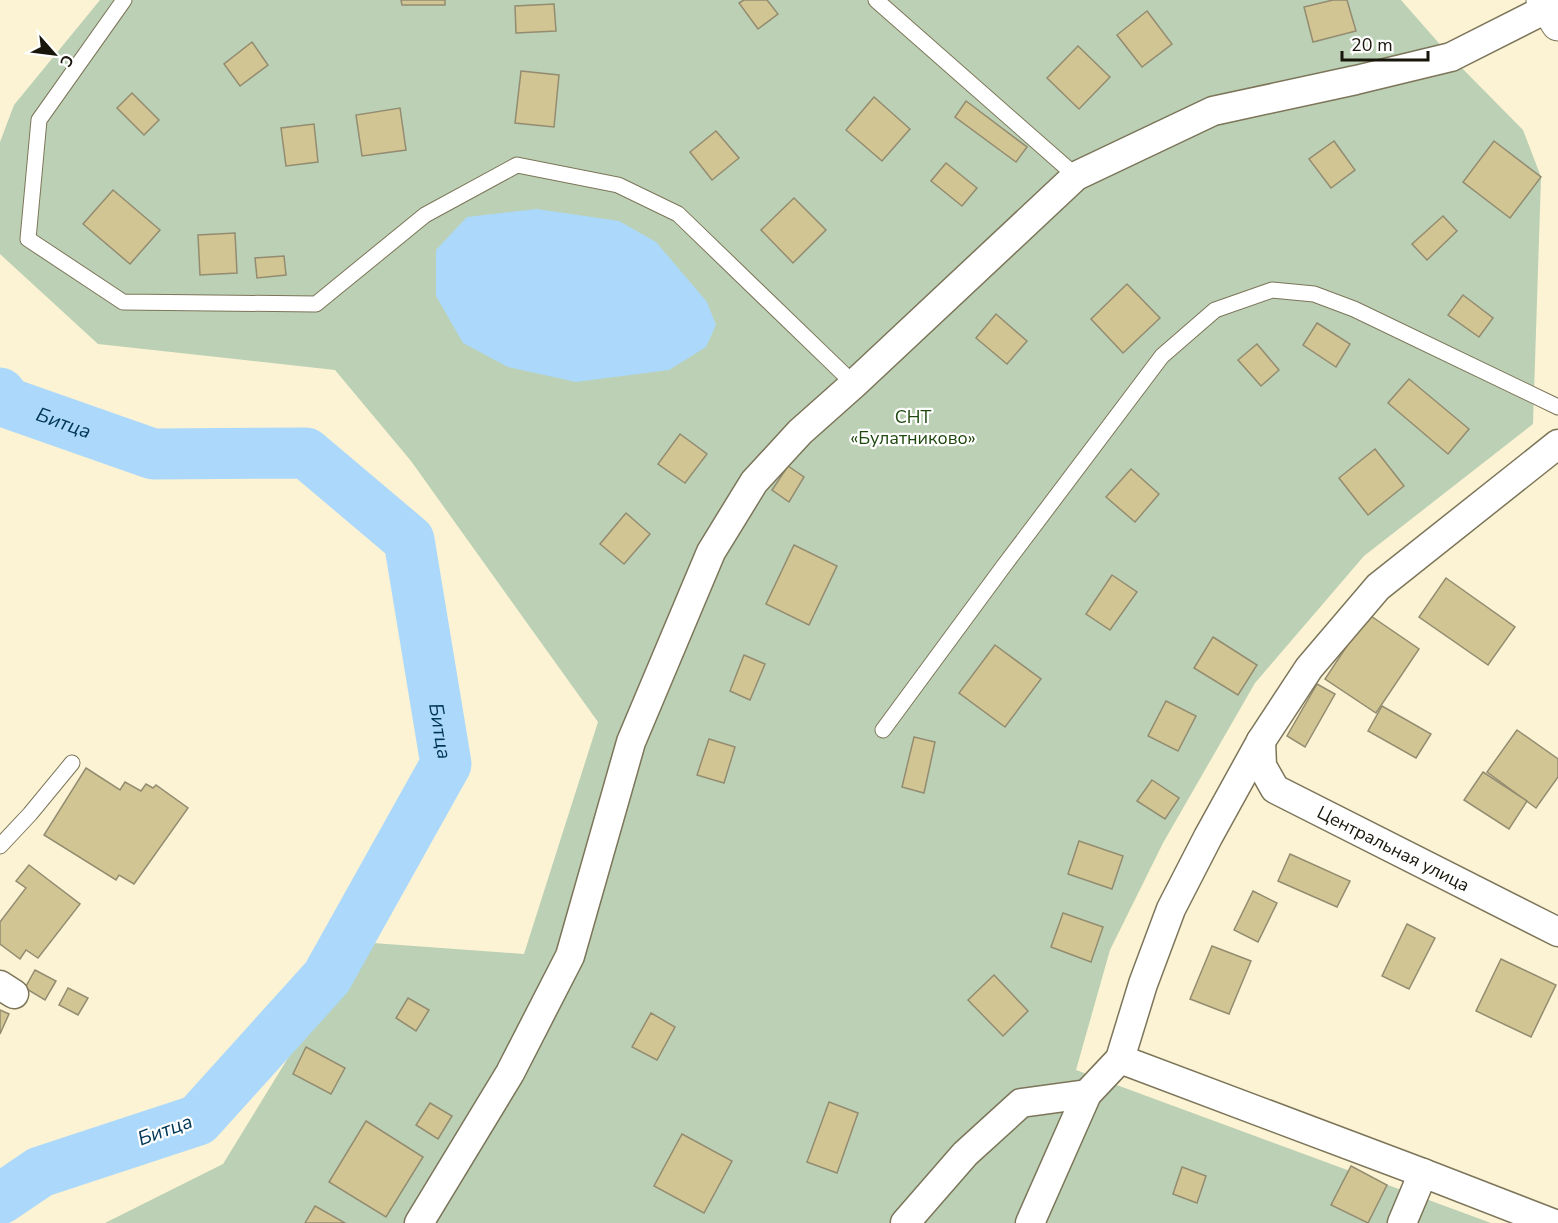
<svg xmlns="http://www.w3.org/2000/svg" width="1558" height="1223" viewBox="0 0 1558 1223" font-family="'Nunito Sans',sans-serif">
<rect width="100%" height="100%" fill="#fbf3d4"/>
<path fill="#bbd0b4" d="M 100,0 L 1401,0 L 1451,57 L 1523,130 L 1541,177 L 1533,424 L 1364,556 L 1255,683 L 1163,843 L 1110,950 L 1076,1070 L 1491,1223 L 105,1223 L 223,1164 L 359,942 L 524,954 L 598,722 L 411,461 L 335,370 L 98,344 L 0,254 L 0,142 L 14,105 Z"/>
<path fill="#acd9fb" d="M 537,209 L 619,221 L 656,242 L 707,302 L 716,325 L 706,347 L 669,370 L 576,382 L 508,367 L 463,343 L 436,296 L 436,250 L 467,217 Z"/>
<g fill="none" stroke-linecap="round" stroke-linejoin="round">
<path stroke="#acd9fb" stroke-width="51" id="s1" d="M 0,393 L 8,403 L 153,454 L 306,453 L 409,540 L 446,764 L 327,977 L 198,1120 L 40,1172 L 0,1199"/>
</g>
<g fill="#d2c594" stroke="#938c70" stroke-width="1.5">
<path d="M 401,0 L 445,0 L 445,5 L 402,5 Z"/>
<path d="M 744,0 L 767,0 L 778,14 L 758,29 L 739,3 Z"/>
<path d="M 1333,0 L 1347,0 L 1356,31 L 1313,42 L 1304,7 Z"/>
<path d="M 554,4 L 556,31 L 516,33 L 515,6 Z"/>
<path d="M 1147,11 L 1172,44 L 1142,67 L 1117,35 Z"/>
<path d="M 252,42 L 268,65 L 240,86 L 224,64 Z"/>
<path d="M 1078,46 L 1110,77 L 1079,109 L 1047,78 Z"/>
<path d="M 521,71 L 559,75 L 554,127 L 515,123 Z"/>
<path d="M 132,93 L 159,120 L 144,135 L 117,108 Z"/>
<path d="M 874,97 L 910,129 L 882,161 L 846,130 Z"/>
<path d="M 966,101 L 1027,147 L 1016,162 L 955,117 Z"/>
<path d="M 400,108 L 406,150 L 362,156 L 356,115 Z"/>
<path d="M 314,124 L 318,162 L 286,166 L 281,128 Z"/>
<path d="M 716,131 L 739,158 L 712,180 L 690,152 Z"/>
<path d="M 1334,141 L 1355,170 L 1331,188 L 1309,159 Z"/>
<path d="M 1494,141 L 1541,177 L 1510,218 L 1463,182 Z"/>
<path d="M 946,163 L 977,188 L 962,206 L 931,181 Z"/>
<path d="M 113,190 L 160,230 L 130,264 L 83,224 Z"/>
<path d="M 794,198 L 826,230 L 793,263 L 761,230 Z"/>
<path d="M 1443,216 L 1457,231 L 1427,260 L 1412,244 Z"/>
<path d="M 235,233 L 237,273 L 200,275 L 198,235 Z"/>
<path d="M 284,256 L 286,275 L 257,278 L 255,258 Z"/>
<path d="M 1127,284 L 1160,318 L 1123,353 L 1091,319 Z"/>
<path d="M 1463,295 L 1493,318 L 1479,337 L 1448,315 Z"/>
<path d="M 996,314 L 1027,341 L 1007,364 L 976,338 Z"/>
<path d="M 1317,323 L 1350,344 L 1336,367 L 1303,345 Z"/>
<path d="M 1257,344 L 1279,370 L 1261,386 L 1238,360 Z"/>
<path d="M 1409,379 L 1469,429 L 1448,454 L 1388,403 Z"/>
<path d="M 680,434 L 707,454 L 685,483 L 658,464 Z"/>
<path d="M 1375,449 L 1404,486 L 1368,515 L 1339,478 Z"/>
<path d="M 788,466 L 804,477 L 789,502 L 772,490 Z"/>
<path d="M 1131,469 L 1159,494 L 1135,522 L 1106,497 Z"/>
<path d="M 626,513 L 650,534 L 624,564 L 600,544 Z"/>
<path d="M 794,545 L 837,566 L 809,625 L 766,604 Z"/>
<path d="M 1112,575 L 1137,592 L 1110,630 L 1086,614 Z"/>
<path d="M 1446,578 L 1515,627 L 1488,665 L 1419,617 Z"/>
<path d="M 1368,614 L 1419,649 L 1376,713 L 1325,679 Z"/>
<path d="M 1213,637 L 1257,665 L 1238,695 L 1194,668 Z"/>
<path d="M 995,645 L 1041,679 L 1005,727 L 959,693 Z"/>
<path d="M 744,655 L 765,664 L 750,700 L 730,691 Z"/>
<path d="M 1317,684 L 1335,694 L 1305,747 L 1287,736 Z"/>
<path d="M 1166,701 L 1196,716 L 1178,751 L 1148,736 Z"/>
<path d="M 1382,706 L 1431,734 L 1416,758 L 1368,731 Z"/>
<path d="M 1517,730 L 1558,759 L 1558,777 L 1536,808 L 1487,772 Z"/>
<path d="M 914,737 L 935,742 L 924,793 L 902,787 Z"/>
<path d="M 709,739 L 735,747 L 724,783 L 697,775 Z"/>
<path d="M 86,768 L 120,790 L 125,782 L 141,791 L 146,784 L 153,788 L 156,785 L 188,808 L 134,884 L 119,875 L 116,880 L 44,835 Z"/>
<path d="M 1483,772 L 1527,801 L 1509,829 L 1464,800 Z"/>
<path d="M 1152,780 L 1179,798 L 1165,819 L 1137,801 Z"/>
<path d="M 1079,841 L 1123,856 L 1112,889 L 1068,874 Z"/>
<path d="M 1290,854 L 1350,881 L 1337,907 L 1278,881 Z"/>
<path d="M 29,865 L 80,904 L 38,958 L 26,950 L 20,959 L 0,944 L 0,922 L 26,888 L 16,881 Z"/>
<path d="M 1253,891 L 1277,903 L 1258,942 L 1234,930 Z"/>
<path d="M 1063,913 L 1103,927 L 1091,962 L 1051,947 Z"/>
<path d="M 1407,924 L 1435,938 L 1409,989 L 1382,976 Z"/>
<path d="M 1212,946 L 1251,961 L 1229,1014 L 1190,999 Z"/>
<path d="M 1501,959 L 1556,985 L 1531,1037 L 1476,1011 Z"/>
<path d="M 35,970 L 56,981 L 45,1000 L 25,988 Z"/>
<path d="M 994,975 L 1028,1011 L 1003,1036 L 968,1000 Z"/>
<path d="M 68,988 L 88,998 L 78,1015 L 59,1005 Z"/>
<path d="M 408,998 L 429,1010 L 416,1031 L 396,1018 Z"/>
<path d="M 0,1010 L 9,1014 L 0,1034 Z"/>
<path d="M 651,1013 L 675,1027 L 657,1060 L 632,1047 Z"/>
<path d="M 306,1047 L 345,1068 L 331,1094 L 293,1074 Z"/>
<path d="M 829,1102 L 858,1113 L 837,1173 L 807,1162 Z"/>
<path d="M 430,1103 L 452,1116 L 438,1139 L 416,1125 Z"/>
<path d="M 366,1121 L 423,1157 L 386,1217 L 329,1182 Z"/>
<path d="M 682,1134 L 732,1161 L 704,1213 L 654,1186 Z"/>
<path d="M 1351,1166 L 1387,1185 L 1368,1223 L 1331,1205 Z"/>
<path d="M 1182,1167 L 1206,1176 L 1197,1203 L 1173,1194 Z"/>
<path d="M 315,1206 L 345,1223 L 305,1223 Z"/>
</g>
<g fill="none" stroke-linecap="round" stroke-linejoin="round">
<g stroke="#7c7559" stroke-width="17">
<g id="service">
<path d="M 124,0 L 39,120 L 28,239 L 123,302 L 316,304 L 425,215 L 517,165 L 618,185 L 678,214 L 854,384"/>
<path d="M 876,0 L 1076,176"/>
<path d="M 883,730 L 1003,567 L 1162,356 L 1215,310 L 1272,290 L 1314,294 L 1354,309 L 1558,407"/>
<path d="M 0,846 L 30,814 L 72,763"/>
</g>
</g>
<g stroke="#7c7559" stroke-width="31">
<g id="minor">
<path id="s2" d="M 1261,741 L 1262,766 L 1275,789 L 1558,932"/>
<path d="M 0,985 L 14,994"/>
<path d="M 1120,1059 L 1423,1173 L 1552,1223"/>
<path d="M 419,1223 L 510,1073 L 570,956 L 631,742 L 711,552 L 754,482 L 800,432 L 854,384 L 1076,176 L 1213,111 L 1356,80 L 1451,57 L 1548,8"/>
<path d="M 905,1223 L 965,1154 L 1021,1103 L 1087,1094"/>
<path d="M 1030,1223 L 1087,1094 L 1120,1059 L 1143,984 L 1171,909 L 1208,837 L 1261,741 L 1309,668 L 1378,587 L 1558,444"/>
<path d="M 1402,1223 L 1423,1173"/>
</g>
</g>
<g stroke="#7c7559" stroke-width="35">
<path id="tertiary" d="M 1543,0 L 1558,24"/>
</g>
<use href="#service" stroke="#fff" stroke-width="15"/>
<use href="#minor" stroke="#fff" stroke-width="28"/>
<use href="#tertiary" stroke="#fff" stroke-width="33"/>
</g>
<g text-anchor="middle" dominant-baseline="central" stroke-width="4.5" stroke-linejoin="round" paint-order="stroke">
<g font-size="18" fill="#1f480f" stroke="#fff">
<text x="913" y="417">СНТ<tspan x="913" dy="21">«Булатниково»</tspan></text>
</g>
<g font-size="18" fill="#18150a" stroke="#fff">
<text stroke="none"><textPath href="#s2" startOffset="184">Центральная улица</textPath></text>
</g>
<g font-size="20" font-style="italic" fill="#003757" stroke="#fff">
<text stroke="none"><textPath href="#s1" startOffset="72">Битца</textPath></text>
<text stroke="none"><textPath href="#s1" startOffset="648">Битца</textPath></text>
<text transform="translate(165 1130) rotate(-20)">Битца</text>
</g>
</g>
<g transform="translate(54 54) rotate(118)" stroke="#ffffff" stroke-width="4.5" paint-order="stroke">
<path d="M0-4.5L10 22L0 15L-10 22Z" fill="#18150a"/>
<text y="-9" font-size="16" font-weight="bold" text-anchor="middle" fill="#18150a">С</text>
</g>
<path d="M1342 51v9h86v-9" fill="none" stroke="#18150a" stroke-width="3"/>
<text x="1351" y="51" font-size="18" fill="#18150a" stroke="#ffffff" stroke-width="4.5" paint-order="stroke">20 m</text>
</svg>
